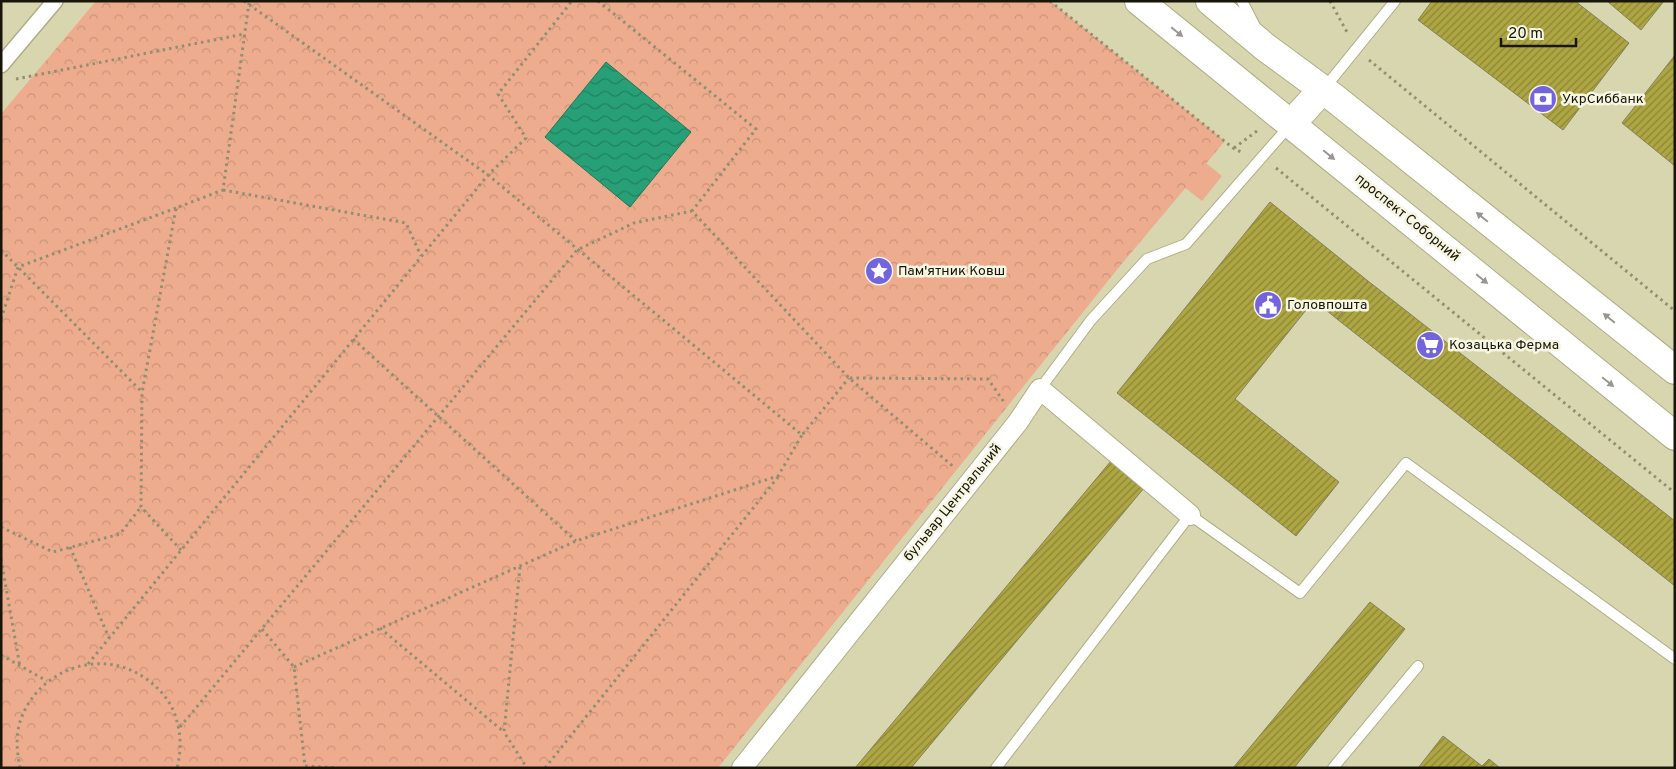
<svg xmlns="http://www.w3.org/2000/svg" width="1676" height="769" viewBox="0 0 1676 769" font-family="Overpass,sans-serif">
<defs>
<pattern id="park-crowns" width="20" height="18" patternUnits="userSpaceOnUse" patternTransform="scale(1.25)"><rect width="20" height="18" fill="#eeac8e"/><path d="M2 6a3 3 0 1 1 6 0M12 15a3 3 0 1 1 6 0" fill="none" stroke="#cb9379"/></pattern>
<pattern id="water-waves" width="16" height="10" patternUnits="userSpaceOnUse" patternTransform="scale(1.25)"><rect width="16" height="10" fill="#28a077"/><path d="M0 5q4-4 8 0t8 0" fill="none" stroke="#218160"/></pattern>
<pattern id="building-hatch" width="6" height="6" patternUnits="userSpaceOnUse" patternTransform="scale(1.25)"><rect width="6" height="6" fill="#ada643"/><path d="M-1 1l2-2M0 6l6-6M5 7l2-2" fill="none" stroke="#8c8636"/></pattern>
</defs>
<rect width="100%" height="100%" fill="#d8d6af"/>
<path fill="#eeac8e" d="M 1190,150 L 1222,176 L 1202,201 L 1156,165 Z"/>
<path fill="url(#park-crowns)" d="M 96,1 L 1050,1 L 1225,141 L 1120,266 L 718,768 L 1,768 L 1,114 Z"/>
<path fill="url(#water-waves)" stroke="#237756" d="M 606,62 L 691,132 L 630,207 L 545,137 Z"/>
<g fill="url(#building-hatch)" stroke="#83815c">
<path d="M 1432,1 L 1575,1 L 1629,43 L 1563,130 L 1418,20 Z"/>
<path d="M 1607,1 L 1664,1 L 1641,30 Z"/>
<path d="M 1675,55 L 1675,166 L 1622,123 Z"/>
<path d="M 1270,202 L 1368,281 L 1337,319 L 1314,300 L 1235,399 L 1339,482 L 1296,536 L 1117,393 Z"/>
<path d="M 1368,281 L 1675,521 L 1675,586 L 1337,319 Z"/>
<path d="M 1111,461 L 1144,488 L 911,768 L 855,768 Z"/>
<path d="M 1370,602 L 1405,629 L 1294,768 L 1233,768 Z"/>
<path d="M 1443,736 L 1482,766 L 1489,759 L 1500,768 L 1418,768 Z"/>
</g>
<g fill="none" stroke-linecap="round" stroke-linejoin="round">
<g stroke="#afad87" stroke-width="12">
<g id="service">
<path d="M 1242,1 L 1256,28"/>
<path d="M 1323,90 L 1395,1"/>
<path d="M 1040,389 L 1091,320 L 1147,259 L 1186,244 L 1291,124"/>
<path d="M 996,768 L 1190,515 L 1300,593 L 1406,463 L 1675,659"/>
<path d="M 1333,768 L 1418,666"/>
</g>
</g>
<g stroke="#afad87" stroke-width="18">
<path id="pedestrian" d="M 1,65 L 55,1"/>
</g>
<g stroke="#afad87" stroke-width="22">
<path id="minor" d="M 742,768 L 1018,422 L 1040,389 L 1190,515"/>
</g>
<g stroke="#afad87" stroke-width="30">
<g id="primary">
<path d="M 1139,1 L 1675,436"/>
<path d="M 1210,1 L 1265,47 L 1333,97 L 1675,370"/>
<path d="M 1291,124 L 1322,90"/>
</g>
</g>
<g stroke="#918f71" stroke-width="3" stroke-dasharray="2.5 4" stroke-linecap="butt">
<path d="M 244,1 L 488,175 L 802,435 L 849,378"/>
<path d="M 598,1 L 756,129 L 692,211 L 849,378 L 955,468"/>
<path d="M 1050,1 L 1233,148 L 1243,153"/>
<path d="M 1330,1 L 1348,34"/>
<path d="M 1369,60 L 1675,311"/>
<path d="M 16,79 L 244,34"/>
<path d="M 1234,148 L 1257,131"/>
<path d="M 1276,168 L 1675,493"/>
<path d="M 223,190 L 406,223 L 421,256"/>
<path d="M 1,250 L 142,392"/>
<path d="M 1,319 L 18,267 L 176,208"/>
<path d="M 353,339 L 576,541"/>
<path d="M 850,378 L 988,379 L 1004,402"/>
<path d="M 1,527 L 53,552 L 120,534 L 141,507"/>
<path d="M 70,547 L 109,638"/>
<path d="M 181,550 L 141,507 L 142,393 L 176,208 L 223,190 L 249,3"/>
<path d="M 1,559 L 20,667"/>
<path d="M 520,567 L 504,732 L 527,768"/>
<path d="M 380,628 L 504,732"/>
<path d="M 262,629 L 294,667 L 305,766 L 338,768"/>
<path d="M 1,655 L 47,681"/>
<path d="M 88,664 L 488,175 L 526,138 L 498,94 L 572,1"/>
<path d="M 294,667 L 576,541 L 778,476 L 802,435"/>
<path d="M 180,727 L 577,250 L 634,223 L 692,211"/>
<path d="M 20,768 C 17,752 15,735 21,719 C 39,669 101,647 145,678 C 158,687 168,698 174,712 C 181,731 182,748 177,768"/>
<path d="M 545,768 L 778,477"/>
</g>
<use href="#service" stroke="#fff" stroke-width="10"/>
<use href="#pedestrian" stroke="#fff" stroke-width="15"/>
<use href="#minor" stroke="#fff" stroke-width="20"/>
<use href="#primary" stroke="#fff" stroke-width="28"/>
</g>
<defs><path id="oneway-solid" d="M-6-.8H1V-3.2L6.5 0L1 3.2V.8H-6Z" transform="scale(1.25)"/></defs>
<g fill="#979690">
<use href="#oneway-solid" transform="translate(1177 32) rotate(39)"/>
<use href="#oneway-solid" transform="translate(1329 155) rotate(39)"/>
<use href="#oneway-solid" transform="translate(1482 217) rotate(-141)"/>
<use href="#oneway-solid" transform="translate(1482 279) rotate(39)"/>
<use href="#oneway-solid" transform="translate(1609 318) rotate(-141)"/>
<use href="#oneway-solid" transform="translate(1608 382) rotate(39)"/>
</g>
<defs>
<g id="bank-disc" transform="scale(1.4375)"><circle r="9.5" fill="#7364de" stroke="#f7f6e2"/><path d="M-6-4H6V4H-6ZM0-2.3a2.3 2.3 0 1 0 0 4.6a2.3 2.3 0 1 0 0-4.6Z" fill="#fff"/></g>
<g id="sight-disc" transform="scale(1.4375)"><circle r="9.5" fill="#7364de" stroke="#f7f6e2"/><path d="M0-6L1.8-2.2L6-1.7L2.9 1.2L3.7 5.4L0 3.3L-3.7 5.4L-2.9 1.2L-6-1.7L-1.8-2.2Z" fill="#fff"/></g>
<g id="civic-disc" transform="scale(1.4375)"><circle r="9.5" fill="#7364de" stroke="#f7f6e2"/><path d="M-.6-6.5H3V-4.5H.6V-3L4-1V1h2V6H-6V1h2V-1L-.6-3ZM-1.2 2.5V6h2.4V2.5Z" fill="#fff"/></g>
<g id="supermarket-disc" transform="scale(1.4375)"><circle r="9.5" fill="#7364de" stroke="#f7f6e2"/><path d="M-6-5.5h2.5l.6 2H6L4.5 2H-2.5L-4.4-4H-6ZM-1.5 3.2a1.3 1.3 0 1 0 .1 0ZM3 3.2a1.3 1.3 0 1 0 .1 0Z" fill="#fff"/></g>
</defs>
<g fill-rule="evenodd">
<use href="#bank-disc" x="1543" y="99"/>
<use href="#sight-disc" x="879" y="271"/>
<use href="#civic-disc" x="1268" y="305"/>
<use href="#supermarket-disc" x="1430" y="345"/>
</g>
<g text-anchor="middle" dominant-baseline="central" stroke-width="5" stroke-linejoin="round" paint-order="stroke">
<g font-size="14" fill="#171608" stroke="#f7f6e2" text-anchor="start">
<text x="1562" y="99">УкрСиббанк</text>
<text x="898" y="271">Пам'ятник Ковш</text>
<text x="1287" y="305">Головпошта</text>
<text x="1449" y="345">Козацька Ферма</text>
</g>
<g font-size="14" fill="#171608" stroke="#f7f6e2">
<text transform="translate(1407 218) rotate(39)">проспект Соборний</text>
<text transform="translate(953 503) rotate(-51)">бульвар Центральний</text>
</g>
</g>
<rect width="1676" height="769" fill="none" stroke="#171608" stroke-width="5"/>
<path d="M1501 38v8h75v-8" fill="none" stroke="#171608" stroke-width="2.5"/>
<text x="1508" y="38" font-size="15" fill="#171608" stroke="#f7f6e2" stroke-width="4" paint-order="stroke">20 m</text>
</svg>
